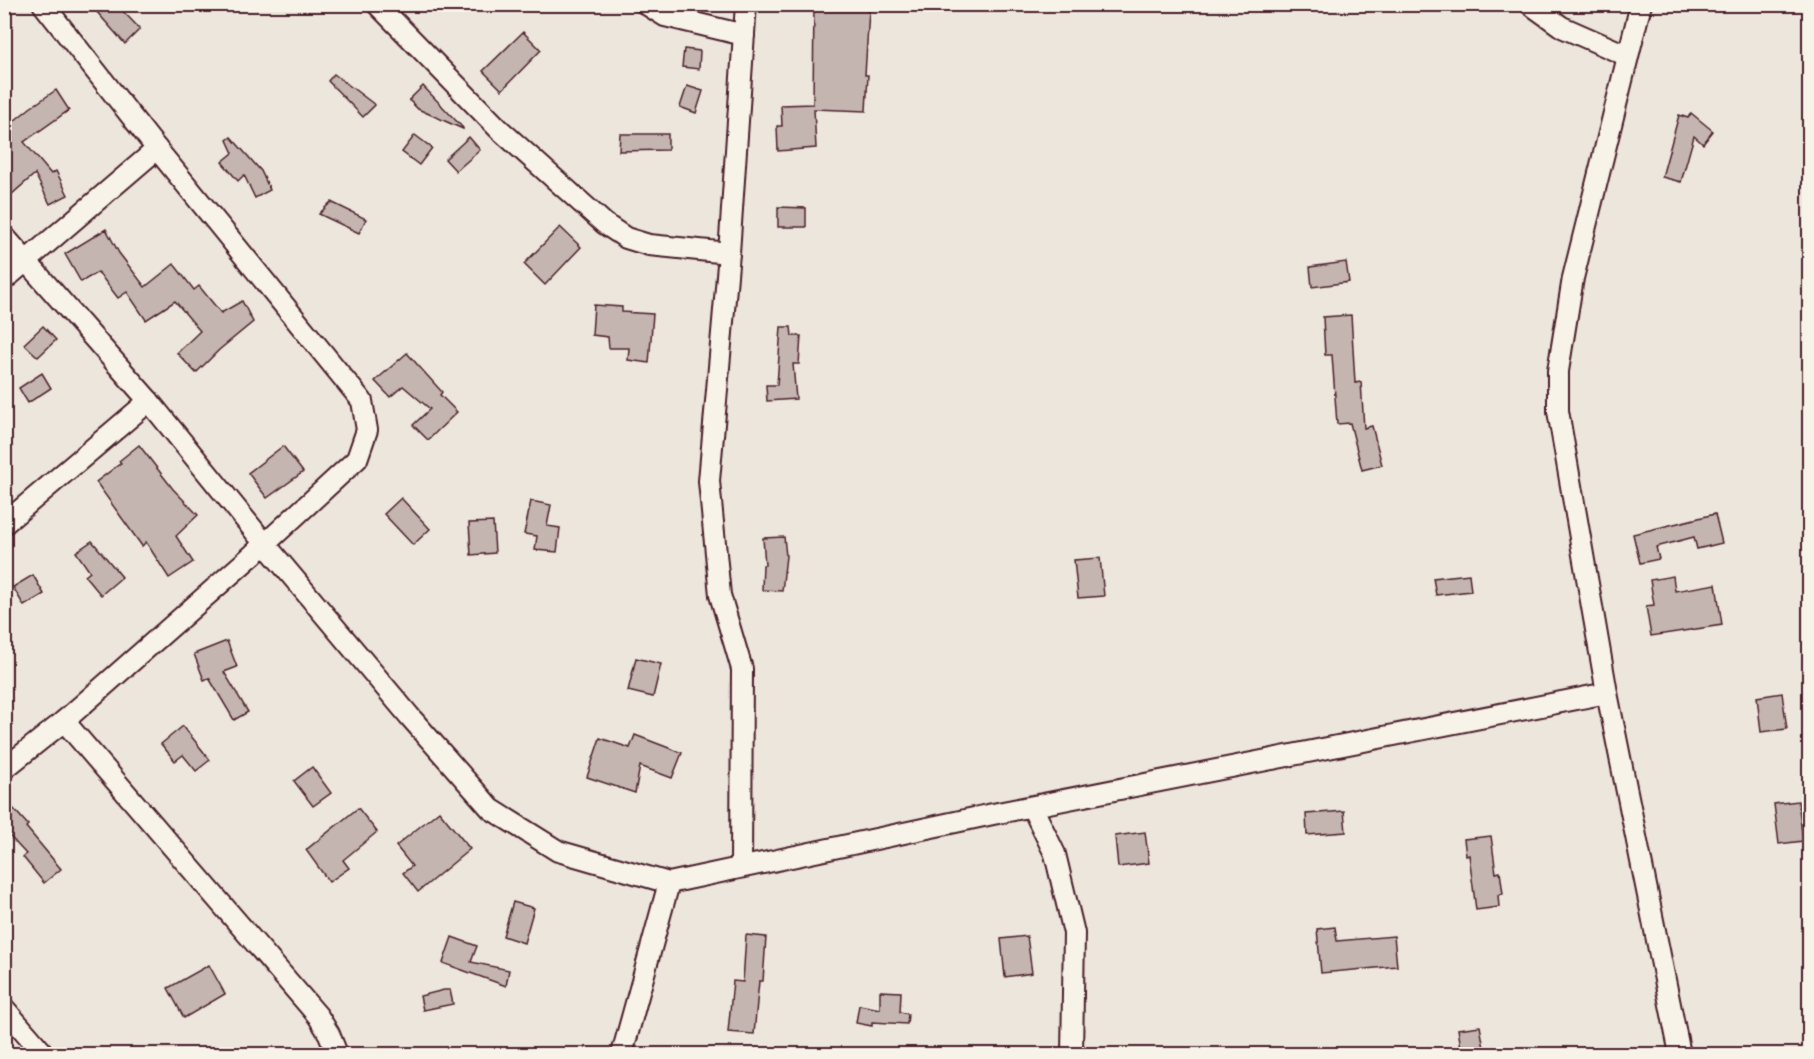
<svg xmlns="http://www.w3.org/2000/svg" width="1814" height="1059" viewBox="0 0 1814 1059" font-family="'Playpen Sans',sans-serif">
<rect width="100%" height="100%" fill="#ece6dd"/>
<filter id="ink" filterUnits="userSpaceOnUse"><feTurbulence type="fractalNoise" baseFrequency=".0167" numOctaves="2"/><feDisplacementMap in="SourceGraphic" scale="12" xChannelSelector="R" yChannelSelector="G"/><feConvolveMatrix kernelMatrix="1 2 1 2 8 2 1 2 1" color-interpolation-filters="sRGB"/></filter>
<g filter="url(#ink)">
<g fill="#c4b5b0" stroke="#4a1f2b" stroke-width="1.5">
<path d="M 107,4 L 116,4 L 140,29 L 125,44 L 97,12 Z"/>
<path d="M 814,4 L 830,4 L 830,7 L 869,10 L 865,75 L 868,75 L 866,111 L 814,109 L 816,148 L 778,151 L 777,126 L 782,126 L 781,105 L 813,104 Z"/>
<path d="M 523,32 L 541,50 L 502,90 L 483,71 Z"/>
<path d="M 684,49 L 700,51 L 699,69 L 682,67 Z"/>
<path d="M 334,74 L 375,105 L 363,117 L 328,81 Z"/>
<path d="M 423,86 L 463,128 L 463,129 L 418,109 L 409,100 Z"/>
<path d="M 687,86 L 703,91 L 696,113 L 680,107 Z"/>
<path d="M 56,90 L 69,110 L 24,142 L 51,174 L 56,171 L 68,195 L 50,204 L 35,174 L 4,201 L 4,129 L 30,108 Z"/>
<path d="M 1691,113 L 1713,131 L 1703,144 L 1694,136 L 1681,182 L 1662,177 L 1679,115 L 1688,118 Z"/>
<path d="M 620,134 L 668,134 L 668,150 L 619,151 Z"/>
<path d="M 415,135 L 432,148 L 419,165 L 402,152 Z"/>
<path d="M 231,137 L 261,171 L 270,190 L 255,198 L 244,175 L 238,181 L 222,162 L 233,153 L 227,140 Z"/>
<path d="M 469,137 L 480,150 L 456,171 L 445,159 Z"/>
<path d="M 331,202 L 366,219 L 359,233 L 319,214 Z"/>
<path d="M 778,207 L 806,208 L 806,227 L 778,227 Z"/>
<path d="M 560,227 L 581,247 L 545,285 L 524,264 Z"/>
<path d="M 106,229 L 119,253 L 145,287 L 174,264 L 194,290 L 199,286 L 221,313 L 242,301 L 253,322 L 219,350 L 196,373 L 177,353 L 200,331 L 175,301 L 146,320 L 127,292 L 118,298 L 98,272 L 81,282 L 65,254 Z"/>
<path d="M 1346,262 L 1349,282 L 1312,287 L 1310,267 Z"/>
<path d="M 594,305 L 622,307 L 622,312 L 653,314 L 649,363 L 628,360 L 629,348 L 609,348 L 608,337 L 592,335 Z"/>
<path d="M 1351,315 L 1355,383 L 1361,382 L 1364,428 L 1372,426 L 1382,465 L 1362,470 L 1350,423 L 1337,424 L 1332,355 L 1325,355 L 1323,317 Z"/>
<path d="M 43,326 L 56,340 L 38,357 L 24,344 Z"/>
<path d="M 781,327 L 791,327 L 792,336 L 801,336 L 799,364 L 793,364 L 796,399 L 767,401 L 766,385 L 777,385 Z"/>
<path d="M 407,353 L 442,392 L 440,395 L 457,412 L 428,440 L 413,425 L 430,409 L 403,386 L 390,397 L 375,381 Z"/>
<path d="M 42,373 L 51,388 L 28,403 L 19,388 Z"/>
<path d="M 139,445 L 173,489 L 198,515 L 176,536 L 193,562 L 169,578 L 146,542 L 142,546 L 96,482 L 121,463 L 119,461 Z"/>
<path d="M 283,446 L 303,472 L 267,498 L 248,473 Z"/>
<path d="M 401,498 L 430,529 L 413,545 L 384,514 Z"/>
<path d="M 531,501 L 551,505 L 547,526 L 560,528 L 557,552 L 535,550 L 537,536 L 524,534 Z"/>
<path d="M 1715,514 L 1722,543 L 1697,549 L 1694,537 L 1656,547 L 1659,559 L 1640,563 L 1633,534 Z"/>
<path d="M 493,522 L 495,553 L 471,555 L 469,523 Z"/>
<path d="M 784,537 L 786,556 L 782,591 L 762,590 L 763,565 L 765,565 L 763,538 Z"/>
<path d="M 92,541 L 122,577 L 101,595 L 85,576 L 90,572 L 76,552 Z"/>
<path d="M 1100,558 L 1104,596 L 1078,598 L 1074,560 Z"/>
<path d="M 1469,574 L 1471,591 L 1436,595 L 1433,578 Z"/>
<path d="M 33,575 L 44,594 L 24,606 L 13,587 Z"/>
<path d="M 1673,576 L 1675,591 L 1716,584 L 1722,625 L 1651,636 L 1646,606 L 1654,605 L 1650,580 Z"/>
<path d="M 227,641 L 237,667 L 224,672 L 248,712 L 234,720 L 209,678 L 204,680 L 194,654 Z"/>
<path d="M 636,658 L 661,664 L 653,697 L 628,691 Z"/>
<path d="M 1782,693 L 1787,729 L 1761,732 L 1757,697 Z"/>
<path d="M 183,726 L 210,760 L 196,771 L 183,755 L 175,761 L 161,744 Z"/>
<path d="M 635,735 L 682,753 L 672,778 L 640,766 L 635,793 L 587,777 L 600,738 L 630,748 Z"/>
<path d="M 312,767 L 331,793 L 313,806 L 294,781 Z"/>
<path d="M 4,798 L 28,825 L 26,827 L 61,869 L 44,883 L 23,857 L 26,854 L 4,830 Z"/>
<path d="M 1798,801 L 1803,841 L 1779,844 L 1774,804 Z"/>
<path d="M 358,808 L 377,832 L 343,860 L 349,868 L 329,882 L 306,850 Z"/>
<path d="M 439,811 L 470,849 L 418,892 L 403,873 L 412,866 L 396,846 Z"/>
<path d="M 1344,811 L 1346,832 L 1307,835 L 1306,814 Z"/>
<path d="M 1145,832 L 1149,863 L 1118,867 L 1115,836 Z"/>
<path d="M 1491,836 L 1496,873 L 1500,872 L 1503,894 L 1498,895 L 1499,907 L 1476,910 L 1469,855 L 1466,856 L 1464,839 Z"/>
<path d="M 513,902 L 534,908 L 524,943 L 503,936 Z"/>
<path d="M 1335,927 L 1337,941 L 1394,936 L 1397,966 L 1321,973 L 1317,929 Z"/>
<path d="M 746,935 L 766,937 L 763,981 L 759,981 L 754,1034 L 728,1032 L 733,981 L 743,982 Z"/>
<path d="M 1027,936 L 1032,973 L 1005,977 L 1001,939 Z"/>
<path d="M 452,937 L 477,946 L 471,962 L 509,970 L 506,986 L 443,963 Z"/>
<path d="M 209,965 L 225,994 L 184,1018 L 168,988 Z"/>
<path d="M 444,990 L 450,990 L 453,1004 L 423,1010 L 420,996 Z"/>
<path d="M 880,991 L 901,992 L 900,1012 L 908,1014 L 907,1024 L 872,1022 L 872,1026 L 856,1023 L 859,1005 L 880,1009 Z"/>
<path d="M 1480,1026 L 1485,1054 L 1462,1054 L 1458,1029 Z"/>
</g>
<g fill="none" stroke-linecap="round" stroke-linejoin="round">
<g stroke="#4a1f2b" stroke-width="24">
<g id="minor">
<path d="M 377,4 L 499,129 L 605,224 L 626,238 L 649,245 L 729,253"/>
<path d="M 646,4 L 665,16 L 744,35"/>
<path d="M 1530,4 L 1562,27 L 1628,56"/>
<path d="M 1641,4 L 1573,278 L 1558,371 L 1558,411 L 1607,693 L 1680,1054"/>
<path d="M 4,236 L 149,401 L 265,544 L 411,718 L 491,809 L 558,851 L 669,883 L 993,814 L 1607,693"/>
<path d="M 4,280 L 157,149"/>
<path d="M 4,524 L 149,401"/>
<path d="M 64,721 L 318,1016 L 329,1034 L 337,1054"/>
<path d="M 4,769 L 64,721 L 265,544 L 357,459 L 367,430 L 362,401 L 157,149 L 43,4"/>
<path d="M 1032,807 L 1055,854 L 1074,933 L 1072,1054"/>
<path d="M 741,867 L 742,669 L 720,595 L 709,481 L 729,253 L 746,4"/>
<path d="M 4,1008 L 44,1054"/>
<path d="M 622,1054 L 669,883"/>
</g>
</g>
<use href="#minor" stroke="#f7f3e8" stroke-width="20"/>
</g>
</g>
<rect width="1814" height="1059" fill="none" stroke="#f7f3e8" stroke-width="24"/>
<rect x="12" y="12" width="1790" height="1035" fill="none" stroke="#4a1f2b" stroke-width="2" filter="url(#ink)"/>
</svg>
